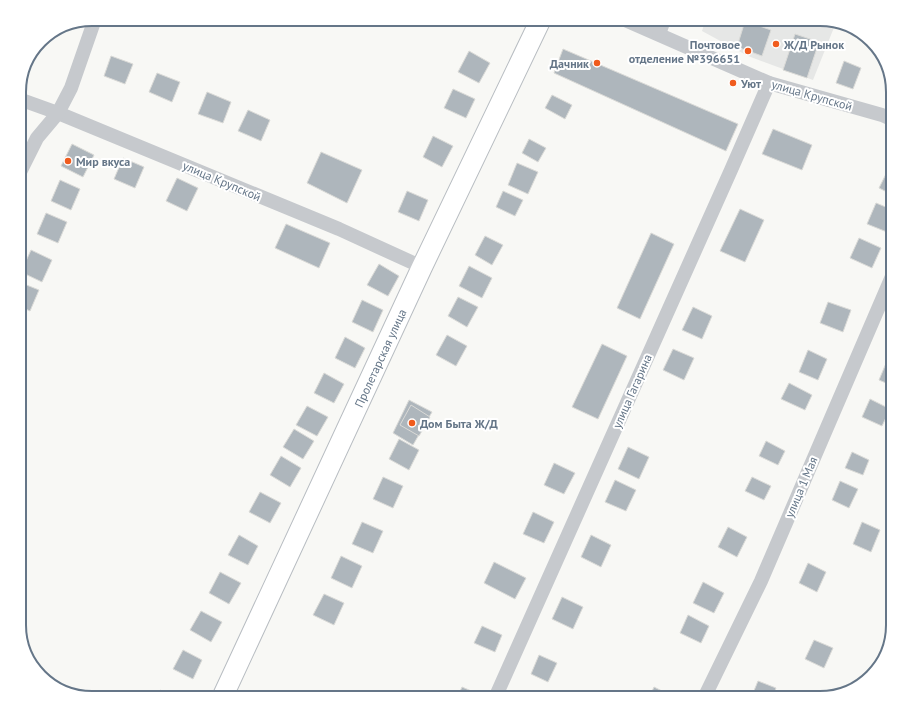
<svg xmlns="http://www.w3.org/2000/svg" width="912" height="717" viewBox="0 0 912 717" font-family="'PT Sans',sans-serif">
<rect width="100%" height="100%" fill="#f8f8f5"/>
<g fill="#e6e7e6">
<path d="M 231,19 L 253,19 L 251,26 Z"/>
<path d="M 706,19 L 820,19 L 835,25 L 813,80 L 748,56 L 702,31 Z"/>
</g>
<g fill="#aeb6bc" stroke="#dadad7">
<path d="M 745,21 L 771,30 L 762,56 L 737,47 Z"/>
<path d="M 795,34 L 819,42 L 807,78 L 783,70 Z"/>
<path d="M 563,49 L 738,124 L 726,151 L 554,73 Z"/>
<path d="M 469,51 L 490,63 L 479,83 L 458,72 Z"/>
<path d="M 111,56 L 133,64 L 125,84 L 104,76 Z"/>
<path d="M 844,61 L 861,68 L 853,89 L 836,83 Z"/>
<path d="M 157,73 L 180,82 L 172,102 L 149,92 Z"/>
<path d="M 453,89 L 475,99 L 466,118 L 444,108 Z"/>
<path d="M 207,92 L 231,102 L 223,123 L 198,114 Z"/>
<path d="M 552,95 L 572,105 L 565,119 L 545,108 Z"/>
<path d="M 248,110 L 270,120 L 261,141 L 238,131 Z"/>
<path d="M 773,129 L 812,145 L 802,170 L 762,154 Z"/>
<path d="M 433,136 L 453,146 L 442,167 L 423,157 Z"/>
<path d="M 529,139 L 546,148 L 538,162 L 522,153 Z"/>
<path d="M 72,144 L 94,155 L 83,177 L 61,166 Z"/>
<path d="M 321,152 L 362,170 L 347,203 L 307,183 Z"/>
<path d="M 123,158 L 144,167 L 135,188 L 114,179 Z"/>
<path d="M 517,163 L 538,172 L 528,194 L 508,185 Z"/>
<path d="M 887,172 L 893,175 L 893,195 L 879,188 Z"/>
<path d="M 177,178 L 198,188 L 187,211 L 166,201 Z"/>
<path d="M 60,180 L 80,189 L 71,210 L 51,201 Z"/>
<path d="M 407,191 L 428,200 L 419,221 L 398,212 Z"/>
<path d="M 503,191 L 523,200 L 515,216 L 496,207 Z"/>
<path d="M 876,203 L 893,210 L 893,231 L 892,234 L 867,224 Z"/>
<path d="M 740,209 L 764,220 L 745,262 L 720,251 Z"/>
<path d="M 46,213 L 67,222 L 58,243 L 37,234 Z"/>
<path d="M 286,224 L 330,243 L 319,268 L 275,248 Z"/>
<path d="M 651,233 L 674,244 L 640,319 L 617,308 Z"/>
<path d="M 485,236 L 503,245 L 492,265 L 475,255 Z"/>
<path d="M 859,238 L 881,248 L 872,268 L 850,258 Z"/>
<path d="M 31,250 L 52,260 L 42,282 L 21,272 Z"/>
<path d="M 379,264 L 399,276 L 388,296 L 367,285 Z"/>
<path d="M 469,266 L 492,278 L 482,298 L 459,286 Z"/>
<path d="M 19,282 L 39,290 L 30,311 L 19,306 Z"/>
<path d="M 458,297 L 478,307 L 467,327 L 448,316 Z"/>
<path d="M 362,300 L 383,310 L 373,332 L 352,322 Z"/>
<path d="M 828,302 L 851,310 L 843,332 L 820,323 Z"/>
<path d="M 693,307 L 712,316 L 702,339 L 682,330 Z"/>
<path d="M 19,314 L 26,317 L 19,334 Z"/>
<path d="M 447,335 L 467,346 L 456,366 L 436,355 Z"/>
<path d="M 345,337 L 365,348 L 355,368 L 335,358 Z"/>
<path d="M 602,344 L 627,356 L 598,419 L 572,407 Z"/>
<path d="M 673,349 L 694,358 L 684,380 L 663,370 Z"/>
<path d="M 808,350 L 827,359 L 818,380 L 799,372 Z"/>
<path d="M 887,361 L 893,364 L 893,386 L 879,380 Z"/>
<path d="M 324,373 L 344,384 L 334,403 L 314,393 Z"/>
<path d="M 789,383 L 812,395 L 805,410 L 781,399 Z"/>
<path d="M 870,399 L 890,409 L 882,426 L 862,417 Z"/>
<path d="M 409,400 L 432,412 L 413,445 L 393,433 Z"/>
<path d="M 411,405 L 430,417 L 419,436 L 400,425 Z"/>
<path d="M 307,406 L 328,417 L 317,436 L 296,425 Z"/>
<path d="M 294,429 L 314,441 L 303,459 L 283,447 Z"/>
<path d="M 399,439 L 419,450 L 409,470 L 389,459 Z"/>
<path d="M 766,441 L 785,451 L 778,465 L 759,456 Z"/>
<path d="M 628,447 L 649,457 L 639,479 L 618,469 Z"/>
<path d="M 852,452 L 869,460 L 863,475 L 845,468 Z"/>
<path d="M 281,456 L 301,468 L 290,487 L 270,475 Z"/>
<path d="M 554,463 L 575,473 L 564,494 L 544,485 Z"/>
<path d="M 383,477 L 403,486 L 393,508 L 373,499 Z"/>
<path d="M 752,477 L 771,486 L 764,500 L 745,491 Z"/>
<path d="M 615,480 L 636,490 L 626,511 L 605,502 Z"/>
<path d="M 840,481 L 858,489 L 849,508 L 832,500 Z"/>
<path d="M 260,492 L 281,503 L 270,523 L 249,512 Z"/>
<path d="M 533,512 L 554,522 L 544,543 L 523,534 Z"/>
<path d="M 362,522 L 383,531 L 373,553 L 352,544 Z"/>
<path d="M 862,522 L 880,530 L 871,552 L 853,544 Z"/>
<path d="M 728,527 L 747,537 L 737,557 L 718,547 Z"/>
<path d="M 239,535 L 258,546 L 248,565 L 228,555 Z"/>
<path d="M 591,535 L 611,545 L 601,567 L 581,557 Z"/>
<path d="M 341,556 L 362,566 L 352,588 L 331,578 Z"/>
<path d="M 494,562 L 526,578 L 515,599 L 484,583 Z"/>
<path d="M 808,563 L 826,572 L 817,592 L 799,583 Z"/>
<path d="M 220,572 L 241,583 L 229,604 L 209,593 Z"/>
<path d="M 703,582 L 724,593 L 714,613 L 693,603 Z"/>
<path d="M 324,594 L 344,603 L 334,625 L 313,615 Z"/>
<path d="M 562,597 L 583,607 L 573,629 L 552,619 Z"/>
<path d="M 201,611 L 222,622 L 211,642 L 190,630 Z"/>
<path d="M 688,615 L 709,626 L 701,643 L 680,633 Z"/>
<path d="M 482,626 L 502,635 L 495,652 L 474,643 Z"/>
<path d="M 814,640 L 833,648 L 824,668 L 805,659 Z"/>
<path d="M 183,650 L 202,660 L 193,679 L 173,669 Z"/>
<path d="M 539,655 L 557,663 L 548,682 L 531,674 Z"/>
<path d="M 758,681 L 776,688 L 772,698 L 751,698 Z"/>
<path d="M 462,687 L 476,693 L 474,698 L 457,698 Z"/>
<path d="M 654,687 L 674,697 L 673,698 L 649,698 Z"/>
<path d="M 160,690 L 176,698 L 156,698 Z"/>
</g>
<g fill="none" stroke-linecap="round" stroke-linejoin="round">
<g stroke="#b8bdc2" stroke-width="22">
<g id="secondary">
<path id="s1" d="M 222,698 L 422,267 L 541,19"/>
</g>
</g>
<g stroke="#c6c9cd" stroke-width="14">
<path d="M 623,19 L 769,83 L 882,115 L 893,120"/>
<path d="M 659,34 L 664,20"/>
<path d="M 19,99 L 58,113 L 339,229 L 422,267"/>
<path d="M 19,174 L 37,138 L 58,113 L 71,88 L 95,19"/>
<path d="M 495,698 L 731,170 L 769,83"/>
<path d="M 704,698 L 761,581 L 893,274"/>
</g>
<use href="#secondary" stroke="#fff" stroke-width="20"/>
</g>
<g fill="#f05b1d" stroke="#fff" stroke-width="1.5">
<circle cx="776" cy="44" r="4"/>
<circle cx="748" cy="51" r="4"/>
<circle cx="597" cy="63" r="4"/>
<circle cx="733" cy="83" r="4"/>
<circle cx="68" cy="161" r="4"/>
<circle cx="412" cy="423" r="4"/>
</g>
<g text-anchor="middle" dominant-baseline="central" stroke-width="4" stroke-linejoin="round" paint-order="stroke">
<g font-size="12" font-weight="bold" fill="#657688" stroke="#fff" text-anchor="start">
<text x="740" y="44" text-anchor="end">Почтовое<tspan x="740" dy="14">отделение №396651</tspan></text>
<text x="784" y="44">Ж/Д Рынок</text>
<text x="589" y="63" text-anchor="end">Дачник</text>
<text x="741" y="83">Уют</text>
<text x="76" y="161">Мир вкуса</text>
<text x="420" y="423">Дом Быта Ж/Д</text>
</g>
<g font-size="12" fill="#657688" stroke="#fff">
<text transform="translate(812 95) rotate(16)">улица Крупской</text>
<text transform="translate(222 181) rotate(23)">улица Крупской</text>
<text stroke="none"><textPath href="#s1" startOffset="375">Пролетарская улица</textPath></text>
<text transform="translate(632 391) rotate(-66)">улица Гагарина</text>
<text transform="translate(801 487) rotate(-67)">улица 1 Мая</text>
</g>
</g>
<path d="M0 0H912V717H0ZM92 26H820A66 66 0 0 1 886 92V625A66 66 0 0 1 820 691H92A66 66 0 0 1 26 625V92A66 66 0 0 1 92 26Z" fill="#fff" fill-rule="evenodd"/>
<path fill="none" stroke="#657688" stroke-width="2" d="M92 26H820A66 66 0 0 1 886 92V625A66 66 0 0 1 820 691H92A66 66 0 0 1 26 625V92A66 66 0 0 1 92 26Z"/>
</svg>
